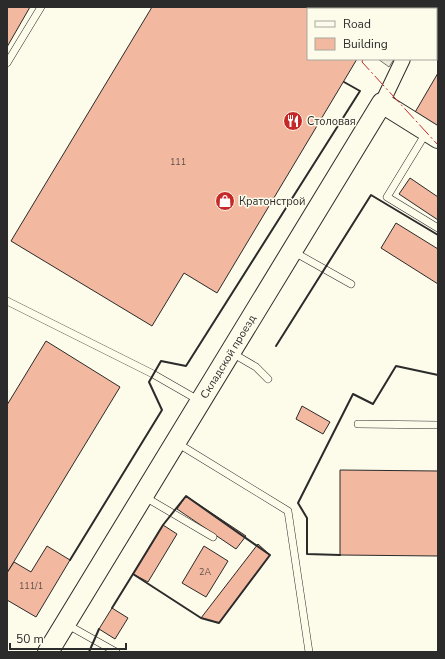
<svg xmlns="http://www.w3.org/2000/svg" width="445" height="659" viewBox="0 0 445 659" font-family="'Nunito Sans',sans-serif">
<rect width="100%" height="100%" fill="#fdfbea"/>
<path fill="#eceadb" stroke="#74746e" d="M 378,59 L 394,59 L 389,67 Z"/>
<g fill="#f2b8a0" stroke="#2b2b2b">
<path d="M 7,7 L 30,7 L 7,47 Z"/>
<path d="M 152,7 L 348,7 L 347,9 L 308,9 L 308,59 L 357,59 L 217,293 L 184,273 L 152,326 L 11,241 Z"/>
<path d="M 438,73 L 438,128 L 414,114 Z"/>
<path d="M 410,178 L 438,197 L 438,220 L 399,194 Z"/>
<path d="M 396,223 L 438,249 L 438,284 L 381,248 Z"/>
<path d="M 46,341 L 120,387 L 7,573 L 7,405 Z"/>
<path d="M 302,406 L 330,422 L 323,434 L 296,419 Z"/>
<path d="M 340,470 L 438,471 L 438,556 L 340,555 Z"/>
<path d="M 186,496 L 246,536 L 236,549 L 177,509 Z"/>
<path d="M 163,525 L 177,534 L 148,582 L 133,574 Z"/>
<path d="M 258,544 L 270,555 L 219,623 L 201,618 Z"/>
<path d="M 47,546 L 70,560 L 36,617 L 7,600 L 7,573 L 14,562 L 31,572 Z"/>
<path d="M 204,546 L 228,561 L 206,597 L 182,583 Z"/>
<path d="M 112,608 L 128,618 L 115,639 L 99,629 Z"/>
</g>
<g fill="none" stroke-linecap="round" stroke-linejoin="round">
<g stroke="#2b2b2b" stroke-width="8">
<g id="lane">
<path d="M 7,63 L 41,7"/>
<path d="M 426,133 L 387,197 L 438,228"/>
<path d="M 294,252 L 351,284"/>
<path d="M 7,301 L 153,374 L 200,401"/>
<path d="M 232,353 L 256,367 L 268,379"/>
<path d="M 358,424 L 438,425"/>
<path d="M 177,443 L 288,511 L 309,652"/>
<path d="M 145,497 L 213,537"/>
<path d="M 66,624 L 116,652"/>
</g>
</g>
<g stroke="#2b2b2b" stroke-width="16">
<g id="street">
<path d="M 433,9 L 435,7"/>
<path d="M 382,103 L 403,59"/>
</g>
</g>
<g stroke="#2b2b2b" stroke-width="22">
<g id="secondary">
<path id="s1" d="M 48,652 L 382,103 L 438,138"/>
</g>
</g>
<use href="#lane" stroke="#fdfbea" stroke-width="7"/>
<use href="#street" stroke="#fdfbea" stroke-width="14"/>
<use href="#secondary" stroke="#fdfbea" stroke-width="20"/>
<g stroke="#2b2b2b" stroke-width="2">
<path d="M 385,9 L 386,7"/>
<path d="M 276,346 L 371,195 L 438,235"/>
<path d="M 186,496 L 270,555 L 219,623 L 201,618 L 133,574 L 163,525 Z"/>
<path d="M 340,555 L 307,554 L 307,518 L 298,503 L 353,394 L 373,404 L 396,366 L 438,375"/>
<path d="M 70,560 L 162,410 L 149,382 L 161,361 L 186,366 L 360,91 L 344,82"/>
<path d="M 112,608 L 133,574"/>
<path d="M 89,652 L 99,629"/>
</g>
<g stroke="#c62828" stroke-width="1" stroke-dasharray="14 3 2 3" stroke-linecap="butt">
<path d="M 390,9 L 391,7"/>
<path d="M 363,59 L 362,62 L 438,145"/>
</g>
</g>
<defs>
<g id="restaurant-disc" transform="scale(1)"><circle r="9.5" fill="#c62828" stroke="#fdfbea"/><path d="M-5-6h1v4h1v-4h1v4h1v-4h1v5L-1.5 .5V6h-2V.5L-5-1ZM5-6V6H3V1.5H1.5Q1.5-4 5-6Z" fill="#fff"/></g>
<g id="shop-disc" transform="scale(1)"><circle r="9.5" fill="#c62828" stroke="#fdfbea"/><path d="M-5-2.5h2.3a2.7 3.5 0 0 1 5.4 0H5L5.5 6h-11ZM-1.5-2.5h3a1.5 2.3 0 0 0-3 0Z" fill="#fff"/></g>
</defs>
<g fill-rule="evenodd">
<use href="#restaurant-disc" x="293" y="121"/>
<use href="#shop-disc" x="225" y="201"/>
</g>
<g text-anchor="middle" dominant-baseline="central" stroke-width="3" stroke-linejoin="round" paint-order="stroke">
<g font-size="9" fill="#5d4e48">
<text x="178" y="162">111</text>
<text x="205" y="572">2А</text>
<text x="31" y="586">111/1</text>
</g>
<g font-size="11" fill="#2b2b2b" stroke="#fdfbea" text-anchor="start">
<text x="307" y="121">Столовая</text>
<text x="239" y="201">Кратонстрой</text>
</g>
<g font-size="11" fill="#2b2b2b" stroke="#fdfbea">
<text stroke="none"><textPath href="#s1" startOffset="346">Складской проезд</textPath></text>
</g>
</g>
<rect width="445" height="659" fill="none" stroke="#2b2b2b" stroke-width="16"/>
<rect x="307" y="8" width="130" height="52" fill="#fdfbea" stroke="#a9a89e"/>
<rect x="315" y="21" width="20" height="6" fill="#fdfbea" stroke="#a9a89e"/>
<text x="343" y="28" font-size="12" fill="#2b2b2b">Road</text>
<rect x="315" y="38" width="20" height="12" fill="#f2b8a0" stroke="#a9a89e"/>
<text x="343" y="48" font-size="12" fill="#2b2b2b">Building</text>
<path d="M10 643v6h116v-6" fill="none" stroke="#2b2b2b" stroke-width="2"/>
<text x="16" y="643" font-size="12" fill="#2b2b2b" stroke="#fdfbea" stroke-width="3" paint-order="stroke">50 m</text>
</svg>
